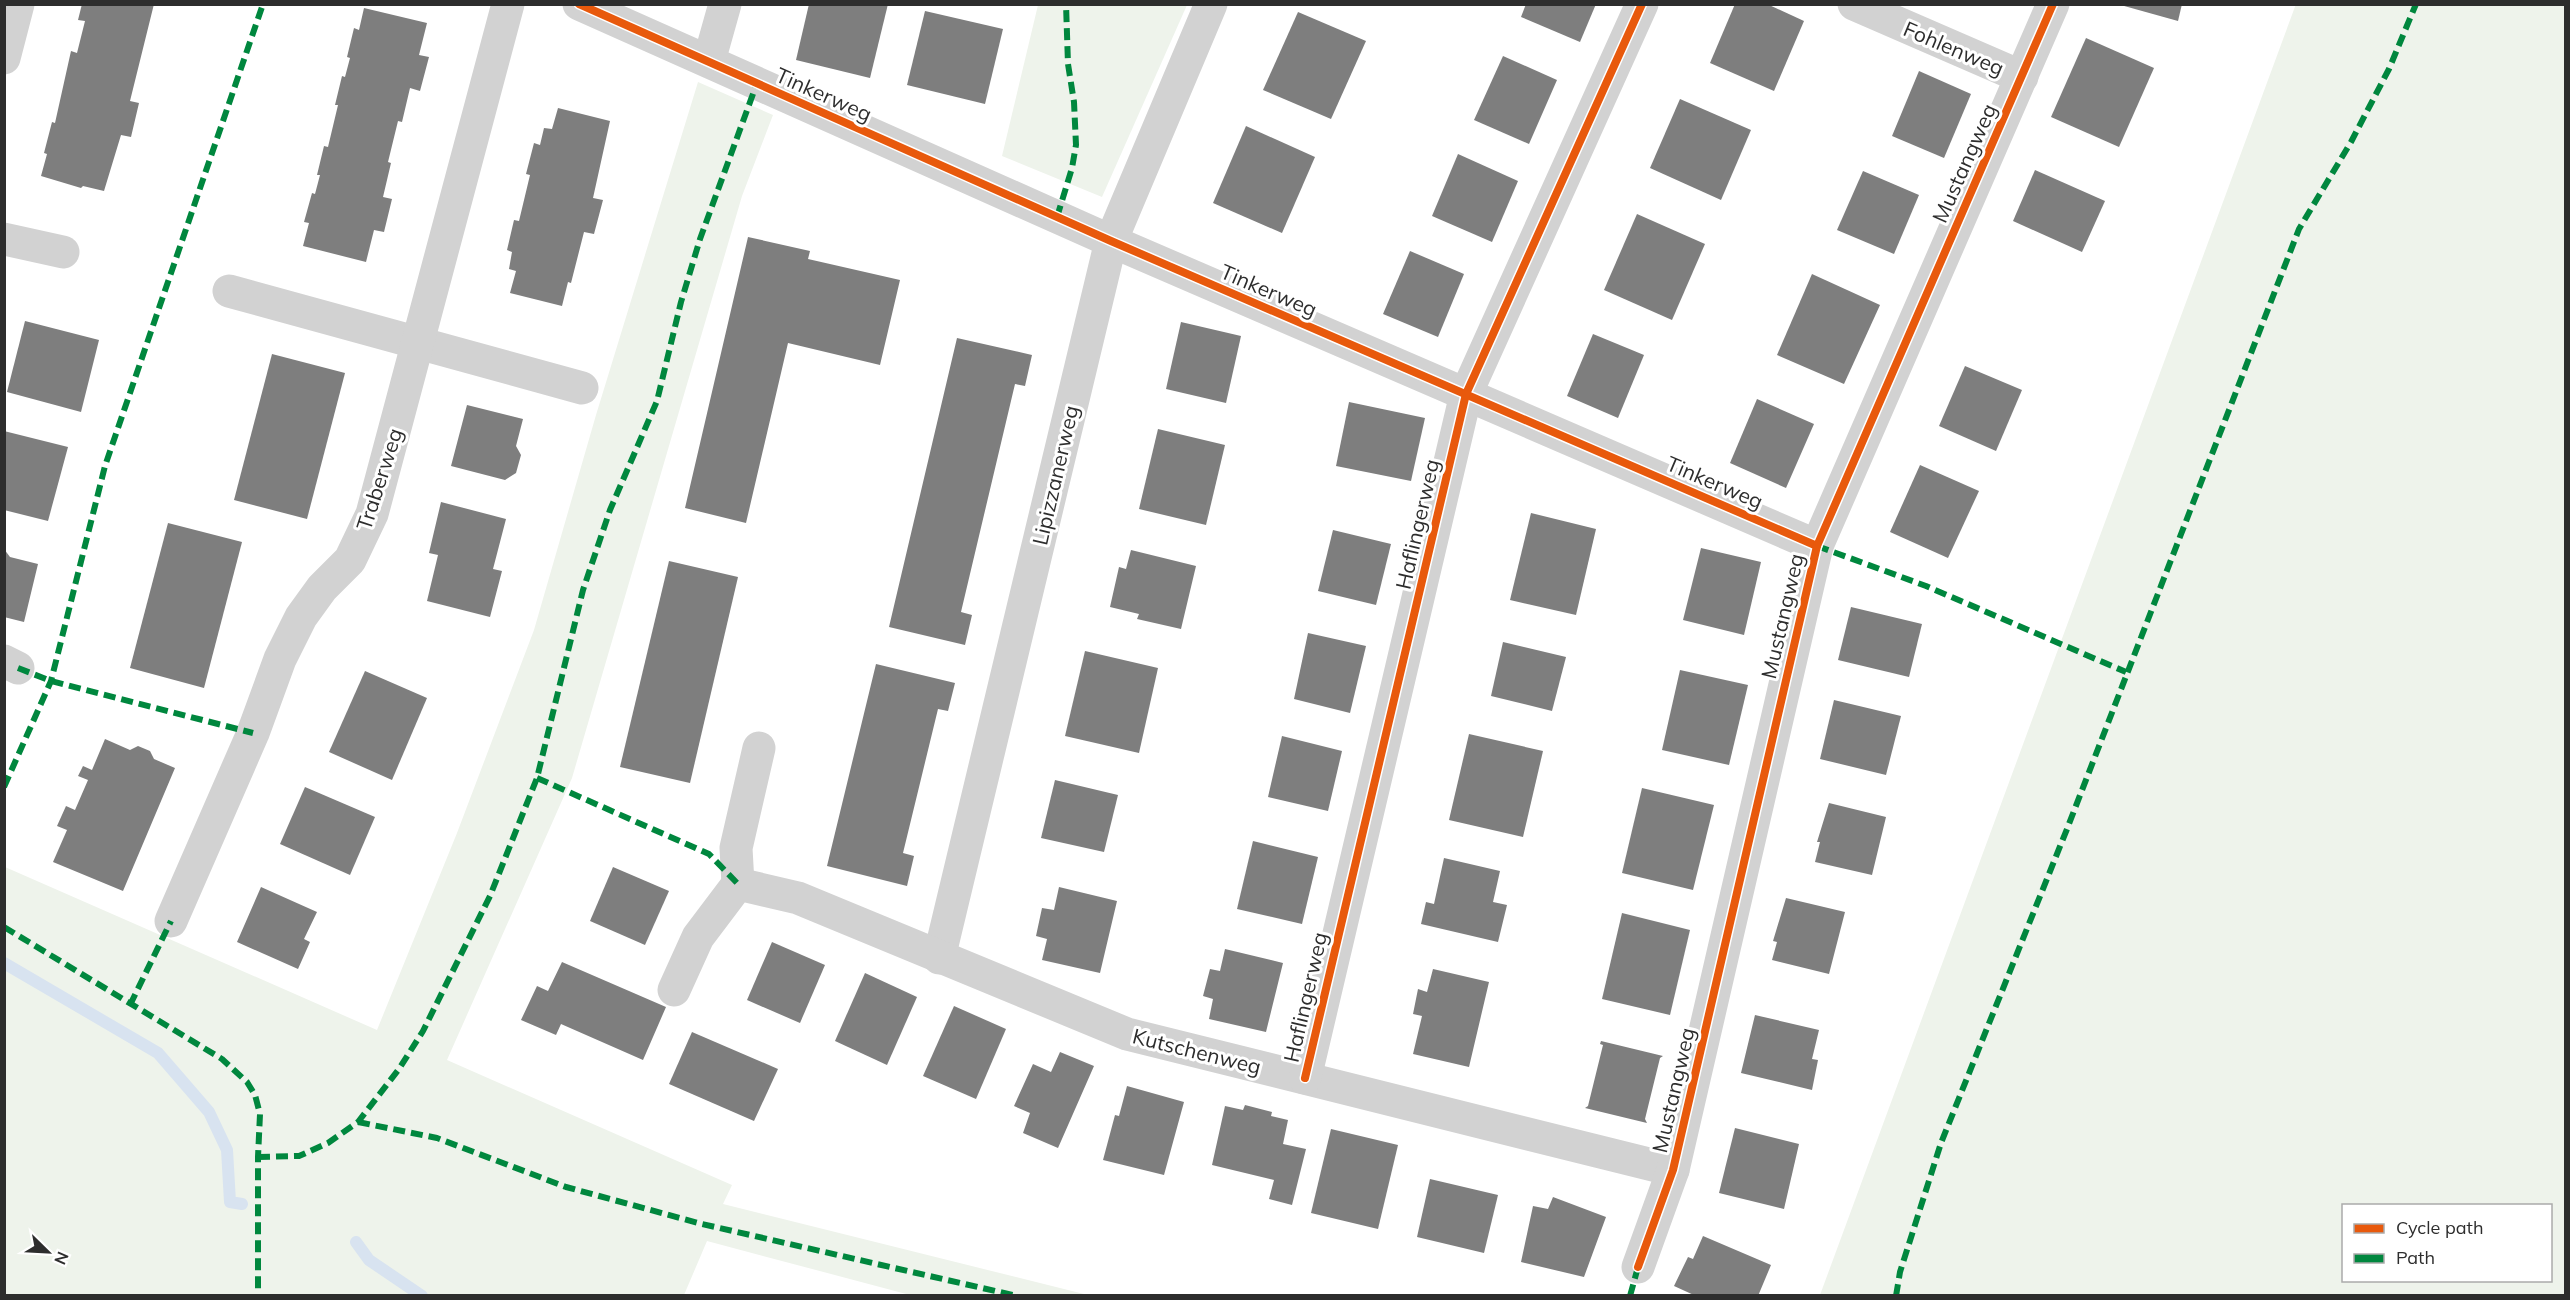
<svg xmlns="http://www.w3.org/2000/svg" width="2570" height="1300" viewBox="0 0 2570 1300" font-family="Mulish,sans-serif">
<rect width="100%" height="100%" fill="#fff"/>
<g fill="#eef3eb" fill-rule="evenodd">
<path d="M 2296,4 L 2565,5 L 2565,1295 L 1820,1295 ZM 2344,1206 L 2550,1206 L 2550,1280 L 2344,1280 Z"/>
<path d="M 1038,5 L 1187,5 L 1102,197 L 1002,156 Z"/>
<path d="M 698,82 L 773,115 L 742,196 L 572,778 L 447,1060 L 732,1185 L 723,1204 L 1088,1295 L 910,1295 L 707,1241 L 684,1295 L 5,1295 L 5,867 L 377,1030 L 457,833 L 534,630 L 596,415 Z"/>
</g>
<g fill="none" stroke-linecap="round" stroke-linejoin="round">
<g stroke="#d8e3f0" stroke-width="12">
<path d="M 4,963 L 158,1053 L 209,1112 L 227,1150 L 230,1202 L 242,1204"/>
<path d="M 356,1242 L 369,1260 L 422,1296"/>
</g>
</g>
<g fill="#7e7e7e">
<path d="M 82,4 L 154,4 L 130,101 L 139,103 L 131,137 L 121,135 L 104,191 L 83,186 L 81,188 L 41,176 L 47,154 L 44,153 L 52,122 L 55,123 L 71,51 L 77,53 L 85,21 L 78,20 Z"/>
<path d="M 809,4 L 888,4 L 870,78 L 796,60 Z"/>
<path d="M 1526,4 L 1596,4 L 1580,42 L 1521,17 Z"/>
<path d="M 1735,4 L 1767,4 L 1804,21 L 1774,91 L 1710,63 Z"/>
<path d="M 2117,4 L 2182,4 L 2178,21 Z"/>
<path d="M 364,8 L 427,23 L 419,55 L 429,57 L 420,91 L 410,88 L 402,122 L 398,121 L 388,162 L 391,163 L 383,197 L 392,199 L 384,232 L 374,230 L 366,262 L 303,246 L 309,223 L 304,222 L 312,193 L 315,194 L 320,175 L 317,175 L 324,146 L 328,147 L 338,105 L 335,105 L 342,76 L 345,77 L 350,58 L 347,57 L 354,28 L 359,30 Z"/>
<path d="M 925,11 L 1003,29 L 985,104 L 907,85 Z"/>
<path d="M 1298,12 L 1366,41 L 1331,119 L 1263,90 Z"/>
<path d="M 2086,38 L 2154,68 L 2119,147 L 2051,117 Z"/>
<path d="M 1503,56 L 1557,80 L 1529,144 L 1474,120 Z"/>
<path d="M 1919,71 L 1971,94 L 1944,158 L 1892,136 Z"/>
<path d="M 1680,99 L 1751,130 L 1721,200 L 1650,168 Z"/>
<path d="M 558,108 L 610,121 L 593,198 L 603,200 L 594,234 L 584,232 L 571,283 L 568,282 L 562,306 L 510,293 L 516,271 L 509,269 L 512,252 L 507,250 L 514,220 L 519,221 L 530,175 L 526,174 L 534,143 L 540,145 L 544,128 L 552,129 Z"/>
<path d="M 1246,126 L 1315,157 L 1282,233 L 1213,203 Z"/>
<path d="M 1458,154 L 1518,181 L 1492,242 L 1432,216 Z"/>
<path d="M 2035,170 L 2105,201 L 2082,252 L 2013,221 Z"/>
<path d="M 1863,171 L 1919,195 L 1894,254 L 1837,230 Z"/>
<path d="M 1637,214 L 1705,244 L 1672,320 L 1604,290 Z"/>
<path d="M 748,237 L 810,251 L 808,259 L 900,280 L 880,365 L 788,343 L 746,523 L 685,508 Z"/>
<path d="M 1410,251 L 1464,274 L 1438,337 L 1383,314 Z"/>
<path d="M 1812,274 L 1880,305 L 1844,384 L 1777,355 Z"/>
<path d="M 25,321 L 99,340 L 81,412 L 7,392 Z"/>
<path d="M 1181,322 L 1241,336 L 1226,403 L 1166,389 Z"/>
<path d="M 1593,334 L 1644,355 L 1618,418 L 1567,396 Z"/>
<path d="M 957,338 L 1032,355 L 1025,386 L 1015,384 L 961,612 L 972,615 L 965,645 L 889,627 Z"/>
<path d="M 272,354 L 345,373 L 307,519 L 234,500 Z"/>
<path d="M 1965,366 L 2022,390 L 1996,451 L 1939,426 Z"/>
<path d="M 1757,399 L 1814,424 L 1786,488 L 1730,463 Z"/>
<path d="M 1349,402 L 1425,418 L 1411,481 L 1336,466 Z"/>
<path d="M 467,405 L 523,419 L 516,446 L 521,455 L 516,473 L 505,480 L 451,466 Z"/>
<path d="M 1158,429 L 1225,445 L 1206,525 L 1139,509 Z"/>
<path d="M 4,431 L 68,447 L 48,521 L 4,510 Z"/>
<path d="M 1920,465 L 1979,491 L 1948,558 L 1890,532 Z"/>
<path d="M 441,502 L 506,519 L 493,569 L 502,571 L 490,617 L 427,601 L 438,555 L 429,553 Z"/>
<path d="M 1531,513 L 1596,529 L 1576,615 L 1510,600 Z"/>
<path d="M 168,523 L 242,542 L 204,688 L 130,668 Z"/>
<path d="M 1333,530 L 1391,544 L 1376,605 L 1318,591 Z"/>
<path d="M 1701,548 L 1761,562 L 1744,635 L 1683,620 Z"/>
<path d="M 4,549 L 10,557 L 38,564 L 24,622 L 4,617 Z"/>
<path d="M 1131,550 L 1196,566 L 1181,629 L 1137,619 L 1139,614 L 1110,607 L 1119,567 L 1126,569 Z"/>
<path d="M 669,561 L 738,577 L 690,783 L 620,767 Z"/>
<path d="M 1851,607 L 1922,624 L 1909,677 L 1838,660 Z"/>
<path d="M 1308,633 L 1366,646 L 1350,713 L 1294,699 Z"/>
<path d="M 1503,642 L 1566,657 L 1552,711 L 1491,696 Z"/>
<path d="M 1085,651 L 1158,668 L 1139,753 L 1065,736 Z"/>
<path d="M 876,664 L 955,683 L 948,711 L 938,709 L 903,853 L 914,856 L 907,886 L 827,866 Z"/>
<path d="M 1680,670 L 1748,685 L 1729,765 L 1662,750 Z"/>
<path d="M 365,671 L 427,698 L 392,780 L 329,752 Z"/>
<path d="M 1834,700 L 1901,716 L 1886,775 L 1820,759 Z"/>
<path d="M 1469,734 L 1543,751 L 1523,837 L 1449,820 Z"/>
<path d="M 1282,736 L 1342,751 L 1328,811 L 1268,797 Z"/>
<path d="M 105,739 L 130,750 L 138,746 L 150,751 L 154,759 L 175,768 L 123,891 L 53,862 L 67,830 L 57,826 L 66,806 L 75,810 L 88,780 L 78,776 L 83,766 L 92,770 Z"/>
<path d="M 1055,780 L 1118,795 L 1104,852 L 1041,838 Z"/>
<path d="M 305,787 L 375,817 L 350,875 L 280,844 Z"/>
<path d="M 1642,788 L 1714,805 L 1693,890 L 1622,873 Z"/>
<path d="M 1829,803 L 1886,817 L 1872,875 L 1815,862 L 1820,842 L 1817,842 Z"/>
<path d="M 1253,841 L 1318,857 L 1302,924 L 1237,909 Z"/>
<path d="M 1444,858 L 1500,871 L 1493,902 L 1507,905 L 1498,942 L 1421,924 L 1426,902 L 1434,904 Z"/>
<path d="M 613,867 L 669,891 L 645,945 L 590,921 Z"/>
<path d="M 261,887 L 317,912 L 304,939 L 310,942 L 298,969 L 237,942 Z"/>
<path d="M 1059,887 L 1117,901 L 1100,973 L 1042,960 L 1047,939 L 1036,936 L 1042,908 L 1054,910 Z"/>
<path d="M 1786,898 L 1845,912 L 1829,974 L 1772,960 L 1777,942 L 1773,941 Z"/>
<path d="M 1622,913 L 1690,930 L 1670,1015 L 1602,999 Z"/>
<path d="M 772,942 L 825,965 L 800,1023 L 747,1000 Z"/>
<path d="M 1225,949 L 1283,963 L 1266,1032 L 1209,1019 L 1213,999 L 1203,996 L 1210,969 L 1220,971 Z"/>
<path d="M 562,962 L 666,1007 L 643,1060 L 561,1024 L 556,1035 L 521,1020 L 537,986 L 548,991 Z"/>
<path d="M 1433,969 L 1489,982 L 1469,1067 L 1413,1054 L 1422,1016 L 1413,1014 L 1418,989 L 1427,992 Z"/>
<path d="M 865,973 L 917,997 L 887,1065 L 835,1041 Z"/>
<path d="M 954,1006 L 1006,1029 L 976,1099 L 923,1076 Z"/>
<path d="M 1755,1015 L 1819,1030 L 1812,1059 L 1818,1060 L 1812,1090 L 1741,1073 Z"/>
<path d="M 692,1032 L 778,1069 L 754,1121 L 669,1084 Z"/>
<path d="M 1601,1041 L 1663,1056 L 1660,1058 L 1645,1119 L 1647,1123 L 1585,1108 L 1588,1106 L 1603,1045 L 1600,1044 Z"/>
<path d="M 1060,1052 L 1094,1066 L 1058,1148 L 1023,1133 L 1030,1113 L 1014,1106 L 1033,1064 L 1051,1072 Z"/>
<path d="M 1127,1086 L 1184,1102 L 1164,1175 L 1103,1160 L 1115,1115 L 1119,1116 Z"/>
<path d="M 1245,1105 L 1272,1112 L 1271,1116 L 1288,1120 L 1283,1144 L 1306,1149 L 1292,1205 L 1269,1199 L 1274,1180 L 1212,1165 L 1225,1106 L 1243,1110 Z"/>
<path d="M 1735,1128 L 1799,1144 L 1784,1209 L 1719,1193 Z"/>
<path d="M 1331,1129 L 1398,1145 L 1378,1229 L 1311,1213 Z"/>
<path d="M 1430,1179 L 1498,1195 L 1484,1253 L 1417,1237 Z"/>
<path d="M 1553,1197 L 1606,1217 L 1584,1277 L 1521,1262 L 1533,1206 L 1548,1209 Z"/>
<path d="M 1703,1236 L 1771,1265 L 1758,1296 L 1696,1296 L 1674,1286 L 1688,1257 L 1693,1259 Z"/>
</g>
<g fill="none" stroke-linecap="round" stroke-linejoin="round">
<g stroke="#d2d2d2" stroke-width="33">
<path d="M 579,4 L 1111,241 L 1817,546"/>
<path d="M 1854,4 L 2022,77"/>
<path d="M 4,58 L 18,4"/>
<path d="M 709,61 L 725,4"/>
<path d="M 4,239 L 63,252"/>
<path d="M 229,291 L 582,388"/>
<path d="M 4,661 L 18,668"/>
<path d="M 738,884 L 736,848 L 759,748"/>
<path d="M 171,921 L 253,733 L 280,659 L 301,617 L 322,588 L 350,560 L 372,514 L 508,4"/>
<path d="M 939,958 L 1111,241 L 1211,4"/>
<path d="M 674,990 L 698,937 L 738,884 L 798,898 L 1127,1034 L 1673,1170"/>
<path d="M 1305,1078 L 1466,394 L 1642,4"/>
<path d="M 1638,1267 L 1673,1170 L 1817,546 L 2053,4"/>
</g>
<g stroke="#00873e" stroke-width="6" stroke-dasharray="12 6" stroke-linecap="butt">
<path d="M 1057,217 L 1072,168 L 1076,145 L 1074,102 L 1068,64 L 1066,4"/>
<path d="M 1817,546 L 1926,586 L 2126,672"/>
<path d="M 18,668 L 51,681 L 253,733"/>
<path d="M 537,778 L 709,854 L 738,884"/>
<path d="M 4,787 L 51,681 L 105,466 L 263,4"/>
<path d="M 4,927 L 222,1059 L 247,1082 L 255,1095 L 260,1114 L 258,1157 L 258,1296"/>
<path d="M 130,1005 L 171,921"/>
<path d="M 358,1122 L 437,1138 L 566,1187 L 702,1224 L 1017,1296"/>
<path d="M 258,1157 L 299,1156 L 328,1143 L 358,1122 L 399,1069 L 423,1031 L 490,896 L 537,778 L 583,590 L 610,510 L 657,401 L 681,302 L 700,239 L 757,83"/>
<path d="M 1630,1296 L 1638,1267"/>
<path d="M 1896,1296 L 1900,1272 L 1941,1143 L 2067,829 L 2299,229 L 2351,142 L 2389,69 L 2416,4"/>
</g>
<g stroke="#fff" stroke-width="11">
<g id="cycleway">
<path d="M 579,4 L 1111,241 L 1817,546"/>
<path d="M 1305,1078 L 1466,394 L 1642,4"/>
<path d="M 1638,1267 L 1673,1170 L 1817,546 L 2053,4"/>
</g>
</g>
<use href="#cycleway" stroke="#e8590c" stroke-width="8"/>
</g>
<g text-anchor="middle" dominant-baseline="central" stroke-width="6" stroke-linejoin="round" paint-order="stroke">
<g font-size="21" fill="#2d2d2d" stroke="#fff">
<text transform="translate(1954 48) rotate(23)">Fohlenweg</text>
<text transform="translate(824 94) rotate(24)">Tinkerweg</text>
<text transform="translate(1964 163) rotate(-66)">Mustangweg</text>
<text transform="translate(1269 290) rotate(23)">Tinkerweg</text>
<text transform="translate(1055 475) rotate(-77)">Lipizzanerweg</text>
<text transform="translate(379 479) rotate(-72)">Traberweg</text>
<text transform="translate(1715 482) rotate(23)">Tinkerweg</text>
<text transform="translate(1417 524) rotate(-77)">Haflingerweg</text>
<text transform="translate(1782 616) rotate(-77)">Mustangweg</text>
<text transform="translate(1305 997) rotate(-77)">Haflingerweg</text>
<text transform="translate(1197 1051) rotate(14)">Kutschenweg</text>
<text transform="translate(1673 1090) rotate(-77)">Mustangweg</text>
</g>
</g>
<rect width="2570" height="1300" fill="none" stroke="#2d2d2d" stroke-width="12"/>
<rect x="2342" y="1204" width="210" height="78" fill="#ffffff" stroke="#ababab" stroke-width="1.5"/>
<rect x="2354" y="1224" width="30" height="9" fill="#e8590c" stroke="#ababab" stroke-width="1.5"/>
<text x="2396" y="1234" font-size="18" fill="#2d2d2d">Cycle path</text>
<rect x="2354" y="1254" width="30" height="9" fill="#00873e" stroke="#ababab" stroke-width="1.5"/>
<text x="2396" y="1264" font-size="18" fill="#2d2d2d">Path</text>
<g transform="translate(48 1252) rotate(114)" stroke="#ffffff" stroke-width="4.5" paint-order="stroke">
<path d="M0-4.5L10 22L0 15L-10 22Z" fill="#2d2d2d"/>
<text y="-9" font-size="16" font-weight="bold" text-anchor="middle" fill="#2d2d2d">N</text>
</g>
</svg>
